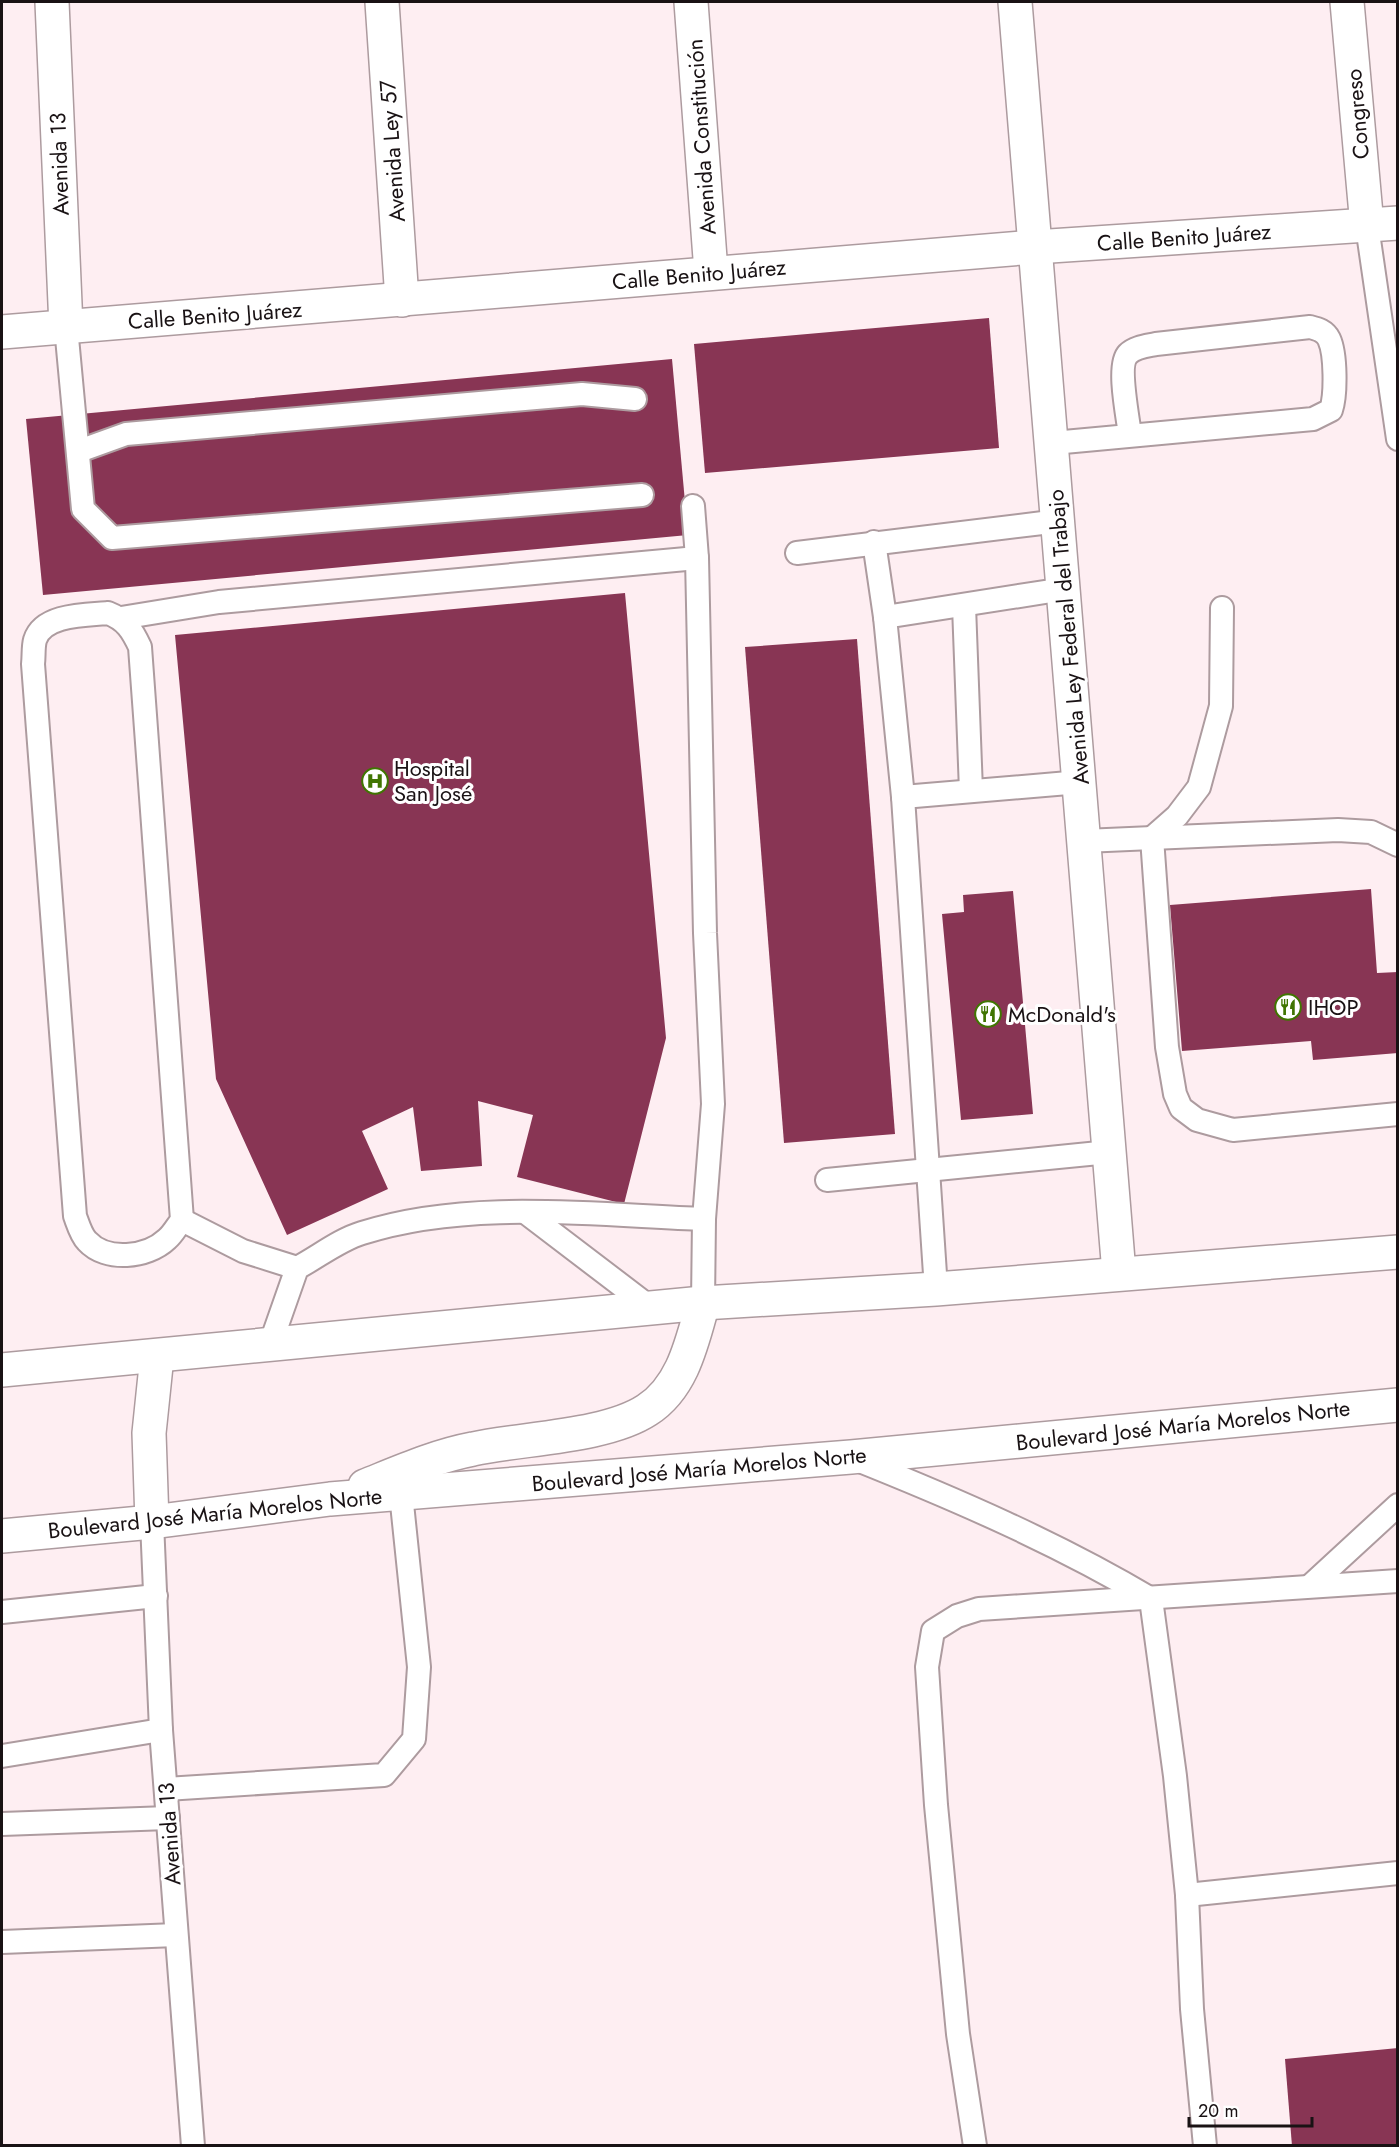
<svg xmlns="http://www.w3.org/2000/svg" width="1399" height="2147" viewBox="0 0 1399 2147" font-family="Jost,sans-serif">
<rect width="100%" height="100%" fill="#feeef2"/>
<g fill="#883554">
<path d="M 989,318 L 999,448 L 705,473 L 694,344 Z"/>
<path d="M 672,359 L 688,535 L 43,595 L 26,419 Z"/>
<path d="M 625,593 L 666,1038 L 624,1204 L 517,1177 L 533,1115 L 478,1101 L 482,1166 L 421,1171 L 413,1107 L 362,1131 L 388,1189 L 287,1235 L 216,1079 L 175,635 Z"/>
<path d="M 857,639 L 895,1134 L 784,1143 L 745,647 Z"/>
<path d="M 1371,889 L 1377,973 L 1398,972 L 1398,1053 L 1313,1060 L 1311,1041 L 1182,1051 L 1170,905 Z"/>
<path d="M 1013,891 L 1033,1114 L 961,1120 L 942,914 L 964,912 L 963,895 Z"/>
<path d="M 1398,2048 L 1398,2146 L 1292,2146 L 1285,2059 Z"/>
</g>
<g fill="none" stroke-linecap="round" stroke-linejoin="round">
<g stroke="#ad9b9f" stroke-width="26">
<g id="lane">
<path d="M 1367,226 L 1398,439"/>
<path d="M 66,327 L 83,509 L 112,538 L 642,495"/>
<path d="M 1053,443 L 1313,419 L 1331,410 C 1336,395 1336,354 1329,339 C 1325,331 1318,329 1310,327 L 1156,344 C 1147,346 1135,347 1128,354 C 1117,365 1128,418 1130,435"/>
<path d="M 79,451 L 126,434 L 582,394 L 635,399"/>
<path d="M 693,506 L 697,558 L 705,933 L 713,1104 L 704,1219 L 703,1303"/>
<path d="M 874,542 L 885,617"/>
<path d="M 797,553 L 1059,521"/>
<path d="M 964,606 L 971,791"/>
<path d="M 108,613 C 126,620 132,630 140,647 L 182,1220 C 177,1226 173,1234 167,1239 C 147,1258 106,1262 87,1241 C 81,1235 78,1224 75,1216 L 33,664 C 34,656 33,647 35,640 C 43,614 86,615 108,613 Z"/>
<path d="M 121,618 L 219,602 L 697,558"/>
<path d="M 903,797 L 1080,782"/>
<path d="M 1152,838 L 1167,1047 L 1175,1094 L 1181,1108 L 1197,1120 L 1233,1130 L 1398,1114"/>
<path d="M 1152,838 L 1177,816 L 1199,787 L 1221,706 L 1222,608"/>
<path d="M 1084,841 L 1338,830 L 1371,832 L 1398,845"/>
<path d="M 827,1180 L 1109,1152"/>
<path d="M 525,1212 L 651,1308"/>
<path d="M 182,1220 L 243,1251 L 297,1268"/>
<path d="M 936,1289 L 903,797 L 885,617 L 1064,589"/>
<path d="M 270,1345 L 297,1268 C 318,1257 339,1240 362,1233 C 468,1199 595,1215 704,1219"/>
<path d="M 855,1459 C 955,1499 1057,1543 1151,1599 L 1175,1776 L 1187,1895 L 1192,2009 L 1205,2146"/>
<path d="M 152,1522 L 161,1730 L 193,2146"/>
<path d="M 1310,1586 L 1398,1505"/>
<path d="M 2,1612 L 156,1596"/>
<path d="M 2,1756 L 161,1730"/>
<path d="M 166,1789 L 384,1775 L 414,1739 L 419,1667 L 401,1494"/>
<path d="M 2,1824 L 168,1818"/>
<path d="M 1187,1895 L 1398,1873"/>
<path d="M 2,1942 L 176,1935"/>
<path d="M 975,2146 L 958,2034 L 936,1805 L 927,1667 L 933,1631 L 957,1616 L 979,1609 L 1398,1581"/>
</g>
</g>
<g stroke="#ad9b9f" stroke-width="36">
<g id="street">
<path d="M 52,2 L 66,327"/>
<path d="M 382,2 L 402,300"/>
<path d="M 691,2 L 711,272"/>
<path d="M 1015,2 L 1119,1273"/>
<path d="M 1347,2 L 1367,226"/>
<path d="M 2,332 L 1035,247 L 1398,223"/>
</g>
</g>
<g stroke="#ad9b9f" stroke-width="36">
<g id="primary">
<path d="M 2,1370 L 703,1303 L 936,1289 L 1398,1252"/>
<path d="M 365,1486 C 400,1472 436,1456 473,1449 C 523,1438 606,1437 647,1410 C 683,1387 692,1342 703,1303"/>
<path d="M 152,1522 L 149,1433 L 157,1356"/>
<path d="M 2,1536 L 152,1522 L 330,1499 L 851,1457 L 1398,1405"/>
</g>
</g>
<use href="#lane" stroke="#fff" stroke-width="22"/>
<use href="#street" stroke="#fff" stroke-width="33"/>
<use href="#primary" stroke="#fff" stroke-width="33"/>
</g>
<defs>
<g id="hospital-ring" transform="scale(1.35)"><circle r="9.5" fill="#fff" stroke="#407502" stroke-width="1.5"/><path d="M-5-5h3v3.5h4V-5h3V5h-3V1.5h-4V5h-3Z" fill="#407502"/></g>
<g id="restaurant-ring" transform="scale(1.35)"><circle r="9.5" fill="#fff" stroke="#407502" stroke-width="1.5"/><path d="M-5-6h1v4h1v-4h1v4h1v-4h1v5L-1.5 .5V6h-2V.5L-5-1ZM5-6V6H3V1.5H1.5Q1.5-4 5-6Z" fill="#407502"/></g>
</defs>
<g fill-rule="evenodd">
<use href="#hospital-ring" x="375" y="781"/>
<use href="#restaurant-ring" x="1288" y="1007"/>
<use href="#restaurant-ring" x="988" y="1014"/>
</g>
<g text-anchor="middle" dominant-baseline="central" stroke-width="6" stroke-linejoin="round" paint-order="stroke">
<g font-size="22" fill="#191214" stroke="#fff">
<text transform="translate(1357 114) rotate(-95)">Congreso</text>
<text transform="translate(701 137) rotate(-94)">Avenida Constitución</text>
<text transform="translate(392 151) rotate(-94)">Avenida Ley 57</text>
<text transform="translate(59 164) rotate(-92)">Avenida 13</text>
<text transform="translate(1184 237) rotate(-4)">Calle Benito Juárez</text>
<text transform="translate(699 274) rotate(-5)">Calle Benito Juárez</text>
<text transform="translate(215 315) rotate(-4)">Calle Benito Juárez</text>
<text transform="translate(1068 637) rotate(-95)">Avenida Ley Federal del Trabajo</text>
<text transform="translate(1183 1425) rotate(-6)">Boulevard José María Morelos Norte</text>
<text transform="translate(699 1469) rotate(-5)">Boulevard José María Morelos Norte</text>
<text transform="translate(215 1513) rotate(-6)">Boulevard José María Morelos Norte</text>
<text transform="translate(169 1834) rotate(-94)">Avenida 13</text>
</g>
<g font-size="22" fill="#191214" stroke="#fff" text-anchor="start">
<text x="394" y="768">Hospital<tspan x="394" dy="25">San José</tspan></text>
<text x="1308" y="1007">IHOP</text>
<text x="1008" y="1014">McDonald's</text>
</g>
</g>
<rect width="1399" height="2147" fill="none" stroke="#191214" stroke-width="6"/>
<path d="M1189 2117v9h123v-9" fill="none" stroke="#191214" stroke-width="3"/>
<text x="1198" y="2117" font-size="18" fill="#191214" stroke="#ffffff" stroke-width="4.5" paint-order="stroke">20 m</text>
</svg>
